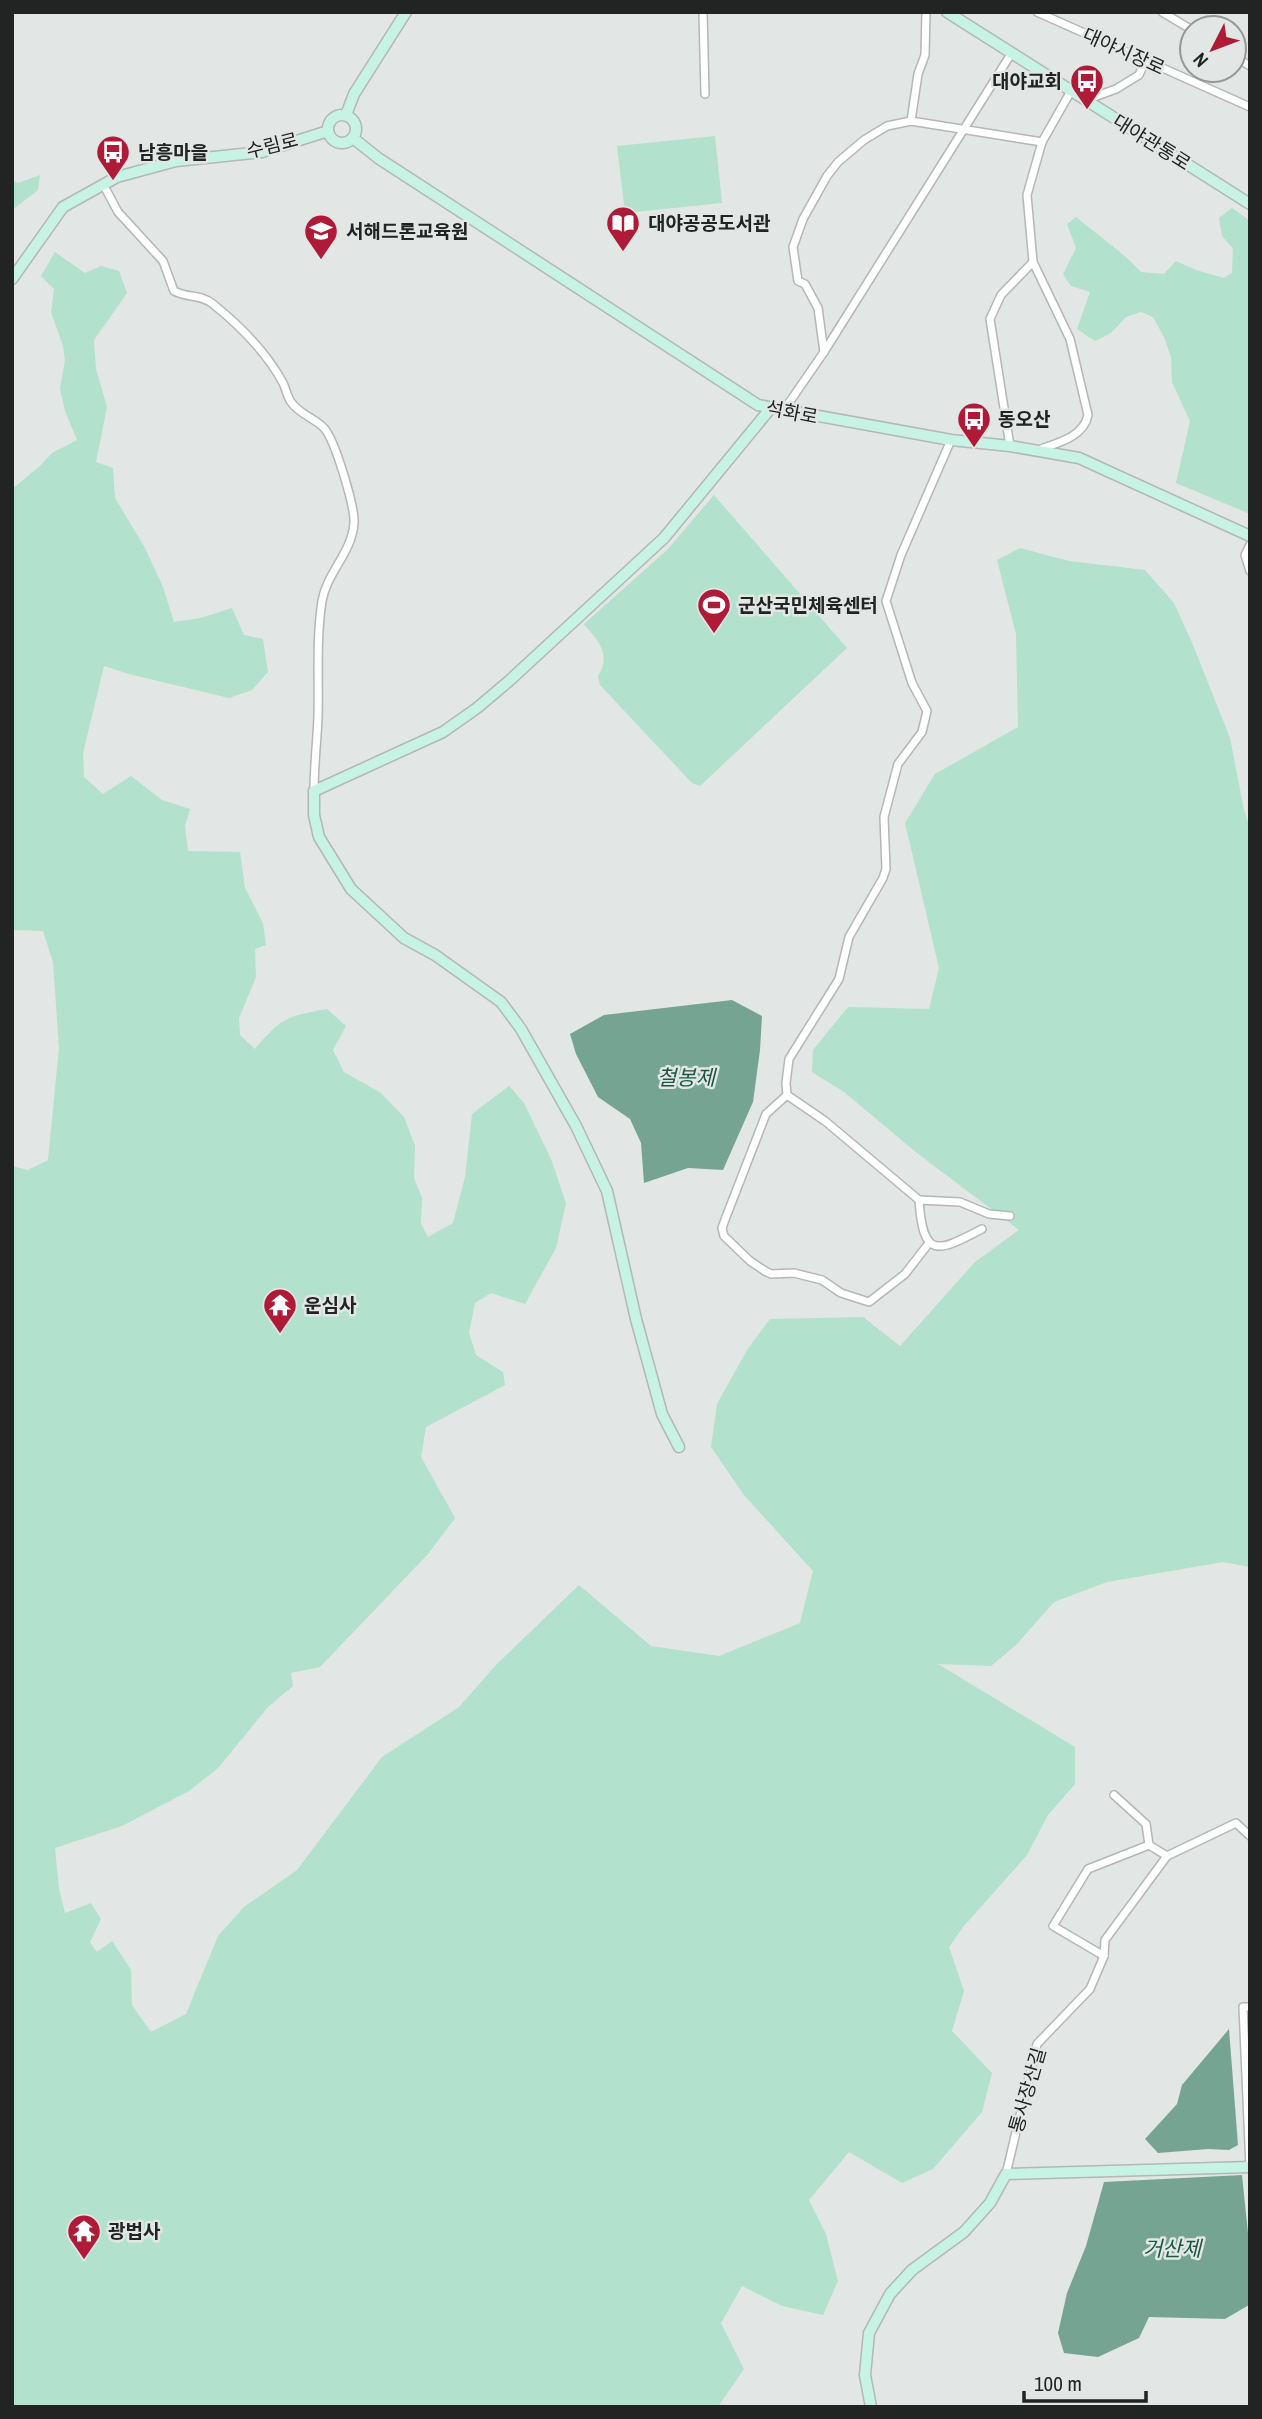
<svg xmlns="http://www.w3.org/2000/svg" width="1262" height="2419" viewBox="0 0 1262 2419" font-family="'Archivo Narrow','Noto Sans KR',sans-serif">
<rect width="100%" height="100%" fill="#e2e6e4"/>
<g fill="#b2e1cd">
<path d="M 715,136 L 722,203 L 625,213 L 617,146 Z"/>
<path d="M 40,175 L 38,190 L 12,210 L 12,180 L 18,183 Z"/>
<path d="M 1232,208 L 1250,221 L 1250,514 L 1176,483 L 1190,421 L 1172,382 L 1171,357 L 1164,337 L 1153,317 L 1141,312 L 1126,317 L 1111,333 L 1095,341 L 1077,329 L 1090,292 L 1071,286 L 1063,274 L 1076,248 L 1067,224 L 1076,217 L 1126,257 L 1141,272 L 1164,274 L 1176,261 L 1196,270 L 1224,278 L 1232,273 L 1233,249 L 1222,236 L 1219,218 Z"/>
<path d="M 55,252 L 85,273 L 101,266 L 119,271 L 127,293 L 94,340 L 96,369 L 107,407 L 96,462 L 113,468 L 115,498 L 145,548 L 163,587 L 174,622 L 201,618 L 232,608 L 244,635 L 263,639 L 268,672 L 252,690 L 229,698 L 129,674 L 104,666 L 83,753 L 84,777 L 103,794 L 131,776 L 162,800 L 190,809 L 185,826 L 188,851 L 240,852 L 245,888 L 263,923 L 266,945 L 255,949 L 256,977 L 239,1018 L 240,1035 L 255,1049 C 281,1018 287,1016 327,1009 L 346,1026 L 333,1050 L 344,1072 L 381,1093 L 404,1117 L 415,1146 L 414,1178 L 422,1198 L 421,1224 L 428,1237 L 453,1223 L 465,1177 L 472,1114 L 509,1086 L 524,1103 L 551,1159 L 566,1203 L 556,1248 L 525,1304 L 491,1293 L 475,1303 L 469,1333 L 476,1355 L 503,1372 L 505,1385 L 426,1427 L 421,1457 L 455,1518 L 428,1554 L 320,1667 L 291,1673 L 293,1686 L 268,1707 L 218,1768 L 189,1791 L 122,1826 L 55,1848 L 59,1889 L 65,1913 L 91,1903 L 101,1919 L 90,1942 L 97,1952 L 112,1941 L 131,1970 L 132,2005 L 151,2032 L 186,2014 L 218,1936 L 244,1907 L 297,1870 L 382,1757 L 459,1707 L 496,1665 L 579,1585 L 651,1646 L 719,1656 L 800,1623 L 813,1571 L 744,1495 L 711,1447 L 717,1404 L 747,1350 L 770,1319 L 863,1317 L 900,1346 L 975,1262 L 1019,1230 L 917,1153 L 844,1092 L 812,1072 L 813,1050 L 848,1007 L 929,1009 L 939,968 L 905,823 L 935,774 L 1018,727 L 1016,634 L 997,560 L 1020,548 L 1069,561 L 1145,570 L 1174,603 L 1193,645 L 1230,738 L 1244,810 L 1250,828 L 1250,1567 L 1223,1562 L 1107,1582 L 1054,1602 L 1016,1645 L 991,1666 L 938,1664 L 1075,1747 L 1075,1784 L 1048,1815 L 1027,1855 L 963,1927 L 949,1947 L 964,1991 L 952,2031 L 992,2073 L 982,2112 L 933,2169 L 902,2183 L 849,2152 L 809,2200 L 826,2234 L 838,2281 L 823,2315 L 782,2306 L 742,2286 L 721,2323 L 744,2369 L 718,2407 L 12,2407 L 12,1166 L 28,1170 L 48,1160 L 59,1048 L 53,962 L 43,931 L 12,930 L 12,489 L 40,466 L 52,453 L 77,440 L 65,411 L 60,389 L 65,360 L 63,346 L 51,312 L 54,289 L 41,276 Z"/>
<path d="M 714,495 L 847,648 L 700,786 L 692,783 L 600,685 L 598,676 C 612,654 598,641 584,624 L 667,550 Z"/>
</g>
<g fill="#75a592">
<path d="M 732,1000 L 762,1016 L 760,1050 L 753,1102 L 723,1170 L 688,1168 L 644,1183 L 641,1143 L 630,1119 L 598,1097 L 576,1054 L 570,1034 L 604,1015 Z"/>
<path d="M 1229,2029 L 1238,2145 L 1229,2150 L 1208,2149 L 1158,2153 L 1145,2139 L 1177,2104 L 1182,2085 Z"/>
<path d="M 1242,2175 L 1249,2243 L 1249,2305 L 1225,2319 L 1149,2317 L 1139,2338 L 1098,2357 L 1064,2353 L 1058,2333 L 1067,2293 L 1086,2246 L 1104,2182 Z"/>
</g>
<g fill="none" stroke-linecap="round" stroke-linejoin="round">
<g stroke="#b3b7b5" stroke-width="10">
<g id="street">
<path d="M 703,12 L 705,94"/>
<path d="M 1037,12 L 1250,107"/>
<path d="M 1162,12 L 1192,30"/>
<path d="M 1234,56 L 1250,66"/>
<path d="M 1086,100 L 1116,89 L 1139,75 L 1146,59"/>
<path d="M 911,121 L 918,74 L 925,55 L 926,12"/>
<path d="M 103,184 L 118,212 L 163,261 L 174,291 C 187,298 201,294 213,304 C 239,325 267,353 283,383 C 286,389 287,396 291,402 C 300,415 315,418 324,428 C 335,440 355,507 354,523 C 352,553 327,572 322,601 C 316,639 319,679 318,717 C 317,742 314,766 314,791"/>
<path d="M 824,352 L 818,308 L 805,284 L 798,281 L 793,247 L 803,219 L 827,176 L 838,162 L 864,140 L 887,126 L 911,121 L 1042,142"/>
<path d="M 784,410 L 824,352 L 1011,54"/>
<path d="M 951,440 L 901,555 L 886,601 L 912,683 L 927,711 L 922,732 L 898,764 L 884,817 L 886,869 L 883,878 L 849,937 L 839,979 L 789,1059 L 786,1083 L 787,1095 L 825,1121 L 919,1200 C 923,1260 938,1252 982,1229"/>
<path d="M 1010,446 L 990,319 L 1001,295 L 1033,262"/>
<path d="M 1038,450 C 1057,443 1084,437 1088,415 L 1070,339 L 1033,262 L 1027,195 L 1042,142 L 1071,91"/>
<path d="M 1250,545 L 1245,555 L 1250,571"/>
<path d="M 787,1095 L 766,1114 L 726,1217 L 722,1228 L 724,1236 L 750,1261 L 765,1271 L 771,1274 L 794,1273 L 822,1280 L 841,1293 L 869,1302 L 905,1274 L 929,1243"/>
<path d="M 919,1200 L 960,1202 L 989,1214 L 1010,1216"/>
<path d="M 1114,1795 L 1146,1824 L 1149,1845 L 1167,1856"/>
<path d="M 1104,1956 L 1053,1926 L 1088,1869 L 1149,1845"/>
<path d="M 1250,2167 L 1243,2007 L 1250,2007"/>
<path d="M 1006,2174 L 1037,2044 L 1090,1989 L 1104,1956 L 1105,1940 L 1167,1856 L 1236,1823 L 1250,1836"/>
</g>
</g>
<g stroke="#b3b7b5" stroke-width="13">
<g id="secondary">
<path d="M 947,12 L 1250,204"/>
<circle cx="342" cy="129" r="14"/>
<path d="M 346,115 L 354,94 L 406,12"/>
<path d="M 353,138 L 378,158 L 758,405 L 951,440 L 1010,446 L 1079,458 L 1250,536"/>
<path d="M 12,279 L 63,207 L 117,177 L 176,161 L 262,152 L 328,131"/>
<path d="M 679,1447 L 662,1414 L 636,1319 L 607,1191 L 576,1126 L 521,1029 L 501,1002 L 435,955 L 404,938 L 351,889 L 319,837 L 314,815 L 314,791 L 443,732 L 477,708 L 509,681 L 664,538 L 770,409"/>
<path d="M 871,2407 L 865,2375 L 869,2333 L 890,2294 L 912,2270 L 964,2232 L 990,2203 L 1006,2174 L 1250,2167"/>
</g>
</g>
<use href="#street" stroke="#fff" stroke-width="7"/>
<use href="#secondary" stroke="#c7f3e5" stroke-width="10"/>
</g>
<defs>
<g id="bus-pin" transform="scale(1.75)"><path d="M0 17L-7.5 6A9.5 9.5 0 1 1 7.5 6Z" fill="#af1b37" stroke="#e2e6e4"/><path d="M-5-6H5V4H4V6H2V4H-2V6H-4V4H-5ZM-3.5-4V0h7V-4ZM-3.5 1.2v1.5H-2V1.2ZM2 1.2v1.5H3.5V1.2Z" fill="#fff"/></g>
<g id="library-pin" transform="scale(1.75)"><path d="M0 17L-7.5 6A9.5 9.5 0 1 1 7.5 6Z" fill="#af1b37" stroke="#e2e6e4"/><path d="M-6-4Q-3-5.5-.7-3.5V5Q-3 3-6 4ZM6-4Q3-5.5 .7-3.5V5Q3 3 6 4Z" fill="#fff"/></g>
<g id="school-pin" transform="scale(1.75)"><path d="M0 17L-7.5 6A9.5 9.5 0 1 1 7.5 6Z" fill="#af1b37" stroke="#e2e6e4"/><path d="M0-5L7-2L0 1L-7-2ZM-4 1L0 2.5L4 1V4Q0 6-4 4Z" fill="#fff"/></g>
<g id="stadium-pin" transform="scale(1.75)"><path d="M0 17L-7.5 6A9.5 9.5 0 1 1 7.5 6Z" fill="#af1b37" stroke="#e2e6e4"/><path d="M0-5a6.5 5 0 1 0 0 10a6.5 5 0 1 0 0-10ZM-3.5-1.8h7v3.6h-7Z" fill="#fff"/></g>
<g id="temple-pin" transform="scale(1.75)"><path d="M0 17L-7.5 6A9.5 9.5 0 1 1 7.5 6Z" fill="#af1b37" stroke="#e2e6e4"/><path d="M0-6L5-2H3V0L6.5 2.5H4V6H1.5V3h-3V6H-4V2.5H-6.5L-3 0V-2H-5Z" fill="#fff"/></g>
</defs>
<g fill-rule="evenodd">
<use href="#bus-pin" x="1087" y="81"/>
<use href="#bus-pin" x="113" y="152"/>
<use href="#library-pin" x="623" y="223"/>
<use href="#school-pin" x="321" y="231"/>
<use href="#bus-pin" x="974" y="419"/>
<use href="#stadium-pin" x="714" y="605"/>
<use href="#temple-pin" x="280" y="1305"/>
<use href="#temple-pin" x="84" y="2231"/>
</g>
<g text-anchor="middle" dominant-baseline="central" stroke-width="5" stroke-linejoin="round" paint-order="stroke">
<g font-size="19" fill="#222323" stroke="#e2e6e4">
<text transform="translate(1124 51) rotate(24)">대야시장로</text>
<text transform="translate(1152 142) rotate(32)">대야관통로</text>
<text transform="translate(272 145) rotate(-14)">수림로</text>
<text transform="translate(792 412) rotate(11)">석화로</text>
<text transform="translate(1027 2090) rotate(-74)">통사장산길</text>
</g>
<g font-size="19" font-weight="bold" fill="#222323" stroke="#e2e6e4" text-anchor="start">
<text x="1062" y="81" text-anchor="end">대야교회</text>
<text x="138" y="152">남흥마을</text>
<text x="648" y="223">대야공공도서관</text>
<text x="346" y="231">서해드론교육원</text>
<text x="998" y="419">동오산</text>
<text x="738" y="605">군산국민체육센터</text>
<text x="304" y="1305">운심사</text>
<text x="108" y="2231">광법사</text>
</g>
<g font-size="21" font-style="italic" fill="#195844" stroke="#e2e6e4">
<text x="686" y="1077">철봉제</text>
<text x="1172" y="2248">거산제</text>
</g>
</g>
<rect width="1262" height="2419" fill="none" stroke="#222323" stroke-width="28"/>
<g transform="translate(1213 49) rotate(228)"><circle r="33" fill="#e2e6e4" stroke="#959897" stroke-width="2"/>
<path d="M0-5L12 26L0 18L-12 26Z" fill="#af1b37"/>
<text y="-10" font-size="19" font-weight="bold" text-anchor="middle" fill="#222323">N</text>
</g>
<path d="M1024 2391v10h122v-10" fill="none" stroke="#222323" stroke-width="3.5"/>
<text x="1034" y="2391" font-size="21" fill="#222323" stroke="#e2e6e4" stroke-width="5" paint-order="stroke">100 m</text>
</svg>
